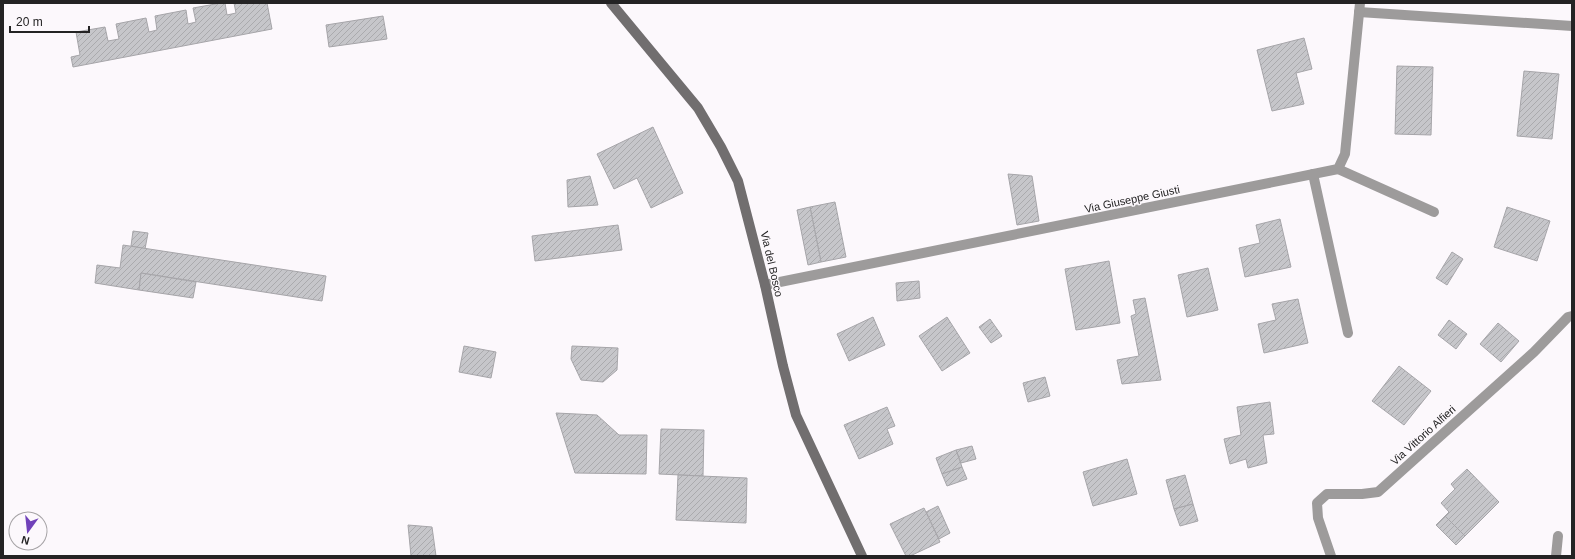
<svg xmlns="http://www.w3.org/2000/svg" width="1575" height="559" viewBox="0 0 1575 559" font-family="Arial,sans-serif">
<defs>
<pattern id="building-hatch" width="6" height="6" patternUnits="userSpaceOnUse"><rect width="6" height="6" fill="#c6c6ca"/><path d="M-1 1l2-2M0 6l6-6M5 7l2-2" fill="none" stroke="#aaaaad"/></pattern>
</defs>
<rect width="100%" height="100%" fill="#fcf8fc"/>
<g fill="url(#building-hatch)" stroke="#a6a5a9">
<path d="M 221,3 L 225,3 L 227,15 L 236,13 L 234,3 L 267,3 L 272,29 L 73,67 L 71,57 L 80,55 L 76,32 L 105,27 L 108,41 L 119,39 L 116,24 L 146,18 L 149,32 L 157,30 L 155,16 L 186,10 L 188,24 L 196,22 L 193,8 Z"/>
<path d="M 383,16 L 387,39 L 329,47 L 326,25 Z"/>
<path d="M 1304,38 L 1312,69 L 1296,73 L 1304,104 L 1272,111 L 1257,50 Z"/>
<path d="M 1397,66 L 1433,67 L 1431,135 L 1395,134 Z"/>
<path d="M 1524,71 L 1559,74 L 1552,139 L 1517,136 Z"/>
<path d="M 653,127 L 683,193 L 651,208 L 637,178 L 614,189 L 597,154 Z"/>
<path d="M 1008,174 L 1032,176 L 1039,221 L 1017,225 Z"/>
<path d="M 590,176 L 598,205 L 568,207 L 567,180 Z"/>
<path d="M 835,202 L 846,257 L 821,262 L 810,207 Z"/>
<path d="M 810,207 L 821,262 L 808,265 L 797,210 Z"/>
<path d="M 1507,207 L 1550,221 L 1537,261 L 1494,247 Z"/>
<path d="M 1280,219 L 1291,267 L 1245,277 L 1239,248 L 1260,243 L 1256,225 Z"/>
<path d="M 618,225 L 622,250 L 535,261 L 532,236 Z"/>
<path d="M 133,231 L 148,233 L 145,249 L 131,246 Z"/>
<path d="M 123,245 L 326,276 L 322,301 L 141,273 L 139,290 L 95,283 L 97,265 L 120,268 Z"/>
<path d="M 1452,252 L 1463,259 L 1447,285 L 1436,278 Z"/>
<path d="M 1109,261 L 1120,323 L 1076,330 L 1065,269 Z"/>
<path d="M 1208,268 L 1218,310 L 1187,317 L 1178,275 Z"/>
<path d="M 141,273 L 196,282 L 193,298 L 139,290 Z"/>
<path d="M 919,281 L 920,298 L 897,301 L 896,283 Z"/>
<path d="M 1145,298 L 1161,380 L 1122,384 L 1117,360 L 1139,356 L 1131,316 L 1136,314 L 1133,300 Z"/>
<path d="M 1298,299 L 1308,343 L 1264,353 L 1258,324 L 1276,320 L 1272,304 Z"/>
<path d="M 873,317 L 885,345 L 849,361 L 837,334 Z"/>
<path d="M 947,317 L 970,353 L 942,371 L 919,336 Z"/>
<path d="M 990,319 L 1002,336 L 991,343 L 979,327 Z"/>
<path d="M 1449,320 L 1467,334 L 1456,349 L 1438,335 Z"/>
<path d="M 1498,323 L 1519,341 L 1501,362 L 1480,344 Z"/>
<path d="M 464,346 L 496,352 L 491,378 L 459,372 Z"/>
<path d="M 572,346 L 618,348 L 617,370 L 603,382 L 581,380 L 571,359 Z"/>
<path d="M 1399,366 L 1431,391 L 1404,425 L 1372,401 Z"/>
<path d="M 1045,377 L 1050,396 L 1028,402 L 1023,383 Z"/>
<path d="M 1270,402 L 1274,434 L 1263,435 L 1267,463 L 1248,468 L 1246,459 L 1230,464 L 1224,439 L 1241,435 L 1237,407 Z"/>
<path d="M 887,407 L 895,426 L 887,429 L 893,444 L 859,459 L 844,425 Z"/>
<path d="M 556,413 L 597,415 L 619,435 L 647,435 L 646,474 L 575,473 Z"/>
<path d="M 661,429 L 704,430 L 703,476 L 659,474 Z"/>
<path d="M 972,446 L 976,459 L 961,463 L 956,450 Z"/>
<path d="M 956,450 L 962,467 L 942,474 L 936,458 Z"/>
<path d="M 1127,459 L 1137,494 L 1093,506 L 1083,472 Z"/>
<path d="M 962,467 L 967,479 L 947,486 L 942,474 Z"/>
<path d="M 1467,469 L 1499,502 L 1465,536 L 1445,516 L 1449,512 L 1441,503 L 1455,489 L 1451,484 Z"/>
<path d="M 678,475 L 747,478 L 746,523 L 676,520 Z"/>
<path d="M 1185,475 L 1193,504 L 1174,509 L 1166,480 Z"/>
<path d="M 1193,504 L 1198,521 L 1180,526 L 1174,509 Z"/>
<path d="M 938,506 L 950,533 L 939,539 L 926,512 Z"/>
<path d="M 924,508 L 940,542 L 910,556 L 906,556 L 890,524 Z"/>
<path d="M 1445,516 L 1465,536 L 1456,545 L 1436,525 Z"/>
<path d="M 408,525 L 432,527 L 436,556 L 411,556 Z"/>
</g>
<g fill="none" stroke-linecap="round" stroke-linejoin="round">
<path stroke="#9d9b9b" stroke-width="10" d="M 1313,174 L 1348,333"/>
<g stroke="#9d9b9b" stroke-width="10">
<path d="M 1359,12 L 1572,26"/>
<path d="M 1338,169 L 1434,212"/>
<path d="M 765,285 L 1338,169 L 1345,154 L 1360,3"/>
<path d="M 1331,556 L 1318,518 L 1317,503 L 1327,494 L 1362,494 L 1378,492 L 1534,352 L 1568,317 L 1572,316"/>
<path d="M 1556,556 L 1558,536"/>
</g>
<path stroke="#716e6f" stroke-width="10" d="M 611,3 L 698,108 L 721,147 L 738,181 L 765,285 L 783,366 L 796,415 L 862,556"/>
</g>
<g text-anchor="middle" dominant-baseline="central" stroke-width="3" stroke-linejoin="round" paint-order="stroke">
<g font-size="11" fill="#242324" stroke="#fcf8fc">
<text transform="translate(1132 199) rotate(-12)">Via Giuseppe Giusti</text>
<text transform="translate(772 264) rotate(77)">Via del Bosco</text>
<text transform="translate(1423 435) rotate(-42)">Via Vittorio Alfieri</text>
</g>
</g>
<rect width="1575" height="559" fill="none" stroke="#242324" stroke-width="8"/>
<g transform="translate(28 531) rotate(195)"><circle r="19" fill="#fcf8fc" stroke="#a6a3a6"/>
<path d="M0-3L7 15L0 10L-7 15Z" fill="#7041b9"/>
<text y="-6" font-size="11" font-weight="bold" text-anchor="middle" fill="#242324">N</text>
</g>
<path d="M10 26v6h79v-6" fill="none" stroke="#242324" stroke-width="2"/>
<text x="16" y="26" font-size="12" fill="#242324" stroke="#fcf8fc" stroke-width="3" paint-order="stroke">20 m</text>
</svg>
